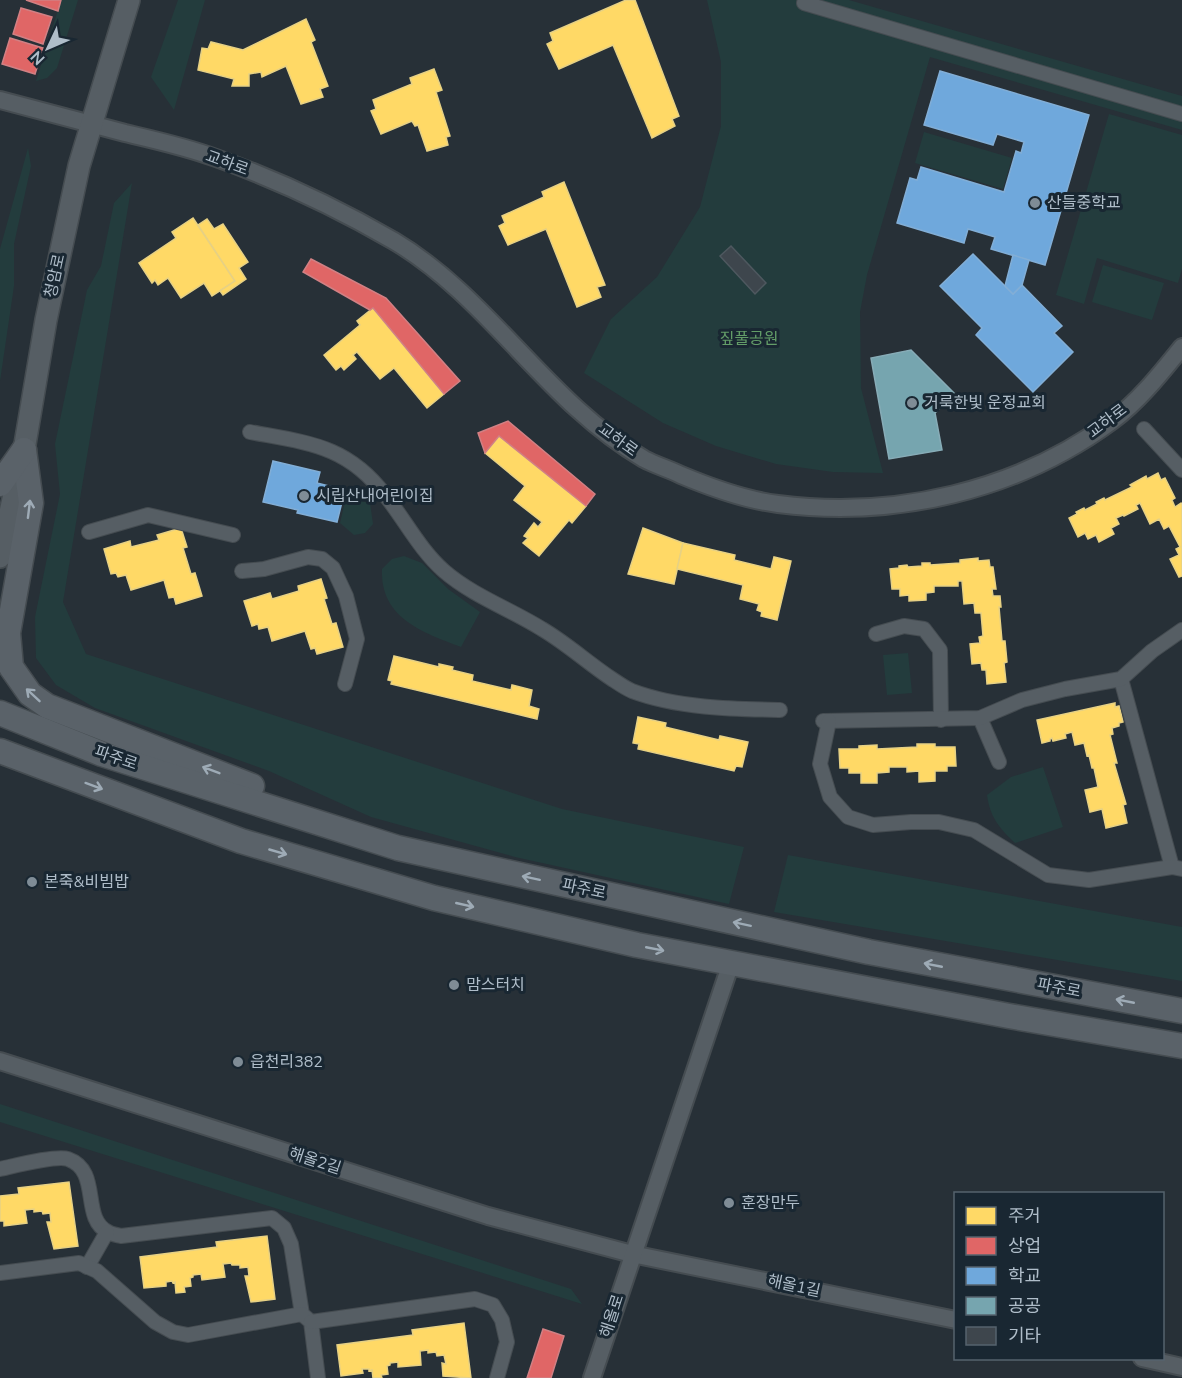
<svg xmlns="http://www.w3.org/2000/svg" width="1182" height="1378" viewBox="0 0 1182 1378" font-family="'Nunito Sans','Noto Sans KR',sans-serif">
<rect width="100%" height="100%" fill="#273037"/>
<g fill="#233c3d">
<path d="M 61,0 L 78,0 L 57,68 L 47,78 L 36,81 Z"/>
<path d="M 178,0 L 205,0 L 174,110 L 151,77 Z"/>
<path d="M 707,0 L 849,0 L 1182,96 L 1182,130 L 930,57 L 867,275 L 860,312 L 861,388 L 883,473 L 833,472 L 776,464 L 716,446 L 663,423 L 584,373 L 611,319 L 657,277 L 700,207 L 721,126 L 721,62 Z"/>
<path d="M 1109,114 L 1182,135 L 1182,269 L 1178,283 L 1097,258 L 1084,304 L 1056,295 Z"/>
<path d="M 924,132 L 1012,158 L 1003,189 L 915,163 Z"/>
<path d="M 28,148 L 31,166 L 14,244 L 14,286 L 0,381 L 0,249 Z"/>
<path d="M 132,183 L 63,602 L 86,654 L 562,809 L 744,847 L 729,904 L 515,857 L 371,817 L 269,771 L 95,708 L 56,685 L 36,658 L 35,617 L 60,494 L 55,444 L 87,290 L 101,266 L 114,203 Z"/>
<path d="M 1103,265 L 1164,283 L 1152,320 L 1092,302 Z"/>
<path d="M 346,498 L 370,503 L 373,524 L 365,533 L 354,535 L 340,523 Z"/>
<path d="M 404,556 L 422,563 L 448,589 L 480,612 L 461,647 C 422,632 380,618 382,569 L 392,559 Z"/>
<path d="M 908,653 L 912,693 L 887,695 L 883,655 Z"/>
<path d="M 1043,767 L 1063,827 L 1015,843 C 999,828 990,817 987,795 L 1011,777 Z"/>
<path d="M 788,855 L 1182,927 L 1182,981 L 774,912 Z"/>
<path d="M 0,1104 L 571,1289 L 582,1304 L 0,1122 Z"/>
</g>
<g fill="#ffd966" stroke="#e7d184" stroke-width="1.5">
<path d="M 626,0 L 635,0 L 679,116 L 672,119 L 675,126 L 652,138 L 613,45 L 559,69 L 547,44 L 553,41 L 550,33 Z"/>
<path d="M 306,19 L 315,40 L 311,42 L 328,86 L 320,89 L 323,97 L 301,104 L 286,66 L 262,77 L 261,72 L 249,74 L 249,86 L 232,86 L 234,79 L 198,70 L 202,48 L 208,49 L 211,42 L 243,50 Z"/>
<path d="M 434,69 L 442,90 L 436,92 L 450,136 L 446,137 L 448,145 L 427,151 L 418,125 L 415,126 L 412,121 L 381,134 L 371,111 L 376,109 L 373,100 L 412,84 L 410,78 Z"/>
<path d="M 564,182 L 605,285 L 597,287 L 601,297 L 577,307 L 546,229 L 508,245 L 499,226 L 505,223 L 502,216 L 544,197 L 542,192 Z"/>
<path d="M 193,218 L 235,281 L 212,296 L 204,283 L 181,298 L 168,278 L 158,285 L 155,280 L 152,283 L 139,263 L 176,238 L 172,232 Z"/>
<path d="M 207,219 L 214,229 L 223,224 L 248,262 L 239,268 L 246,279 L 223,295 L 220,291 L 235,281 L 198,225 Z"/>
<path d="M 373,308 L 444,394 L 427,408 L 394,368 L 380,379 L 357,352 L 353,355 L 356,359 L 344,370 L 341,366 L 336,370 L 324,355 L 360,325 L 357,321 Z"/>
<path d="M 499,436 L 586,506 L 572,523 L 569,520 L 539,556 L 523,543 L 528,538 L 524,536 L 534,523 L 538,527 L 542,522 L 514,500 L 525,486 L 485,453 Z"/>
<path d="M 1158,473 L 1161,480 L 1165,478 L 1175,498 L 1172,500 L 1175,507 L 1181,503 L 1182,505 L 1182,576 L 1179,577 L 1170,559 L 1179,555 L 1176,549 L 1180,547 L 1169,526 L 1164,529 L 1159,519 L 1150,524 L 1140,503 L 1136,505 L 1138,509 L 1124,516 L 1123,515 L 1116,518 L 1119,524 L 1111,528 L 1114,534 L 1099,542 L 1096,535 L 1088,539 L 1085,533 L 1078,537 L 1069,518 L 1077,514 L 1076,512 L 1084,508 L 1085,510 L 1097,504 L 1096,502 L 1104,498 L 1105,500 L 1132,487 L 1130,485 L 1146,476 L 1147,479 Z"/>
<path d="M 181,528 L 187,547 L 183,548 L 191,574 L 195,573 L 202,596 L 176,604 L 174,597 L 169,598 L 164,580 L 131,590 L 126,575 L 118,577 L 116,573 L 111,574 L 104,549 L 130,541 L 131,547 L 159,540 L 157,535 Z"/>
<path d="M 643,528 L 683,543 L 674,584 L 628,574 Z"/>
<path d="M 683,543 L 735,555 L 734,560 L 771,569 L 774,557 L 791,561 L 777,620 L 761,616 L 762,612 L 757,610 L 759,604 L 740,599 L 743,585 L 677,569 Z"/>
<path d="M 978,558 L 978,561 L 989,560 L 990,567 L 993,567 L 996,589 L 992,589 L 993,596 L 1000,596 L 1001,607 L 999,607 L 1002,641 L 1005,641 L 1007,662 L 1004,663 L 1006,682 L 987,684 L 986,670 L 982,670 L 981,663 L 972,664 L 970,644 L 980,643 L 979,637 L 983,636 L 981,613 L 975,613 L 974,603 L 964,604 L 962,581 L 958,581 L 958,586 L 934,586 L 934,592 L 926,593 L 926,600 L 909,601 L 909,595 L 900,596 L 900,589 L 892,589 L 890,569 L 899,568 L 899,566 L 907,565 L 908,567 L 922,566 L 922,563 L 930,563 L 930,565 L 960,563 L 960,560 Z"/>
<path d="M 321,579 L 327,598 L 324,599 L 332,624 L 336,623 L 343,647 L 317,654 L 315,648 L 311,649 L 305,631 L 272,641 L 268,627 L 259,629 L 258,624 L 252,626 L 244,601 L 270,593 L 272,599 L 299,591 L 298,586 Z"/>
<path d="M 394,656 L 439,667 L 439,664 L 453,667 L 452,670 L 473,675 L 472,681 L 511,690 L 512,685 L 532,690 L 529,706 L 539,709 L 537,719 L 391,684 L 392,681 L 388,680 Z"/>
<path d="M 1115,703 L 1115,707 L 1119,706 L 1123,722 L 1119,723 L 1119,726 L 1112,728 L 1113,734 L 1110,735 L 1117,763 L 1114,763 L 1126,804 L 1123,805 L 1127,823 L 1106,828 L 1102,809 L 1090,812 L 1085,790 L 1098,787 L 1094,768 L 1092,768 L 1089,755 L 1087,756 L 1084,743 L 1075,745 L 1072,732 L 1065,734 L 1066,738 L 1053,741 L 1052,738 L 1050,739 L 1050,741 L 1042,743 L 1037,720 Z"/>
<path d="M 638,717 L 666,723 L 665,727 L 719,740 L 720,736 L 748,742 L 742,767 L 736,766 L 734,771 L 638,749 L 639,744 L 633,743 Z"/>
<path d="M 917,744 L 935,744 L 935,747 L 955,747 L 956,766 L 947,766 L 947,771 L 935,771 L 935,781 L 919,782 L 919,771 L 907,772 L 907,767 L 889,767 L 889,772 L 877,773 L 877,783 L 861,783 L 861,773 L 849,773 L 849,768 L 840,768 L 839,749 L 859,749 L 859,746 L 877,745 L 877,749 L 917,747 Z"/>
<path d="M 69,1182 L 78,1246 L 54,1249 L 47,1222 L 51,1222 L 50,1213 L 43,1214 L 42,1211 L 34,1212 L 34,1209 L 25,1210 L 27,1223 L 4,1226 L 4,1221 L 0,1221 L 0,1196 L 19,1194 L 18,1188 Z"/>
<path d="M 267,1236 L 275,1299 L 251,1302 L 245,1276 L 249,1276 L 248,1267 L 240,1268 L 240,1265 L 232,1265 L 231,1263 L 223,1264 L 225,1277 L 202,1280 L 201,1274 L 193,1275 L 193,1277 L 190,1278 L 191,1286 L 184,1287 L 185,1292 L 176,1293 L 175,1282 L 173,1283 L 172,1281 L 166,1282 L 166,1286 L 144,1288 L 140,1257 L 217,1247 L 216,1242 Z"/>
<path d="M 464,1323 L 471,1378 L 443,1376 L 442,1363 L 446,1364 L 444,1355 L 437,1356 L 436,1352 L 428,1353 L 428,1350 L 420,1351 L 421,1365 L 398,1367 L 398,1362 L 390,1363 L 390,1365 L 387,1366 L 388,1374 L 381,1375 L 382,1378 L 373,1378 L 372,1370 L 369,1371 L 369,1369 L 362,1369 L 363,1373 L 341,1376 L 337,1345 L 413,1335 L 412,1330 Z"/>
</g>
<g fill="#e06666" stroke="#d18084" stroke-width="1.5">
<path d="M 26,0 L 61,0 L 58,11 Z"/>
<path d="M 21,8 L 52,17 L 43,44 L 13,34 Z"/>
<path d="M 10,38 L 43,48 L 35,74 L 2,64 Z"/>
<path d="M 311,259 L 386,298 L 460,381 L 444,394 L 373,308 L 370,310 L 303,272 Z"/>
<path d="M 508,421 L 595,494 L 586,506 L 499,436 L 485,453 L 478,433 Z"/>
<path d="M 543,1329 L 564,1336 L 551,1378 L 527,1378 Z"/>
</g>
<g fill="#6fa8dc" stroke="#82aed6" stroke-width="1.5">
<path d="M 940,71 L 1089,115 L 1045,265 L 991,249 L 995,237 L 968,229 L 964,243 L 897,223 L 910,178 L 917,180 L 921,167 L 1004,192 L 1016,151 L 1021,153 L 1024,142 L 997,134 L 993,145 L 924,125 Z"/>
<path d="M 973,254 L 1013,294 L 1022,285 L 1062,326 L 1054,333 L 1073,352 L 1033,392 L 976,335 L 982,328 L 940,286 Z"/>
<path d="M 1013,255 L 1029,260 L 1022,285 L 1013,294 L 1005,286 Z"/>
<path d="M 273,461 L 320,472 L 317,483 L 345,490 L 337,522 L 297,513 L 298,510 L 263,502 Z"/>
</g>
<path fill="#76a5af" stroke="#87acb7" stroke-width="1.5" d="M 911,350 L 954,393 L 935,413 L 942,450 L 889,459 L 871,358 Z"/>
<path fill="#3e464d" stroke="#4e585f" stroke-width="1.5" d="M 731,246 L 766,283 L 755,294 L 720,256 Z"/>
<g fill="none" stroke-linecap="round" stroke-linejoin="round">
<g stroke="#454c51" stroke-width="16">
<g id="pedestrian">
<path d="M 804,3 L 1182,114"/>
<path d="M 1144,429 L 1182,470"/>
<path d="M 250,432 C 308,443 347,445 385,495 C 405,520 420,550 444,571 C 473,596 510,609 542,629 C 566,643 588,663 612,679 C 618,683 625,688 632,691 C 677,708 732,709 780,710"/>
<path d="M 89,532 L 148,515 L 233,535"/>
<path d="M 242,571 L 264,569 L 308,557 L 322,559 L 333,568 L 346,596 L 357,639 L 345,684"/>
<path d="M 876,634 L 904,626 L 924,629 L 940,650 L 941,720"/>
<path d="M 1121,679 L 1172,867"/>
<path d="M 980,718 L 999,762"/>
<path d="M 823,721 L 980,718 L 1022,700 L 1065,689 L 1121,679 L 1152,651 L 1182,630"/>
<path d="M 829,721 L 820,764 L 830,797 L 848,817 L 873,825 L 911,822 L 939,822 L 974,830 L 1048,875 L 1089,880 L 1172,867 L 1182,869"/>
<path d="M 0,1169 C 14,1166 57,1155 68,1159 C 102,1171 80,1218 108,1232 C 111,1234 117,1235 121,1236 L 272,1218 L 284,1228 L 291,1244 L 302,1314 L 311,1322 L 318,1378"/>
<path d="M 87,1267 L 107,1232"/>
<path d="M 0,1273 L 79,1263 L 97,1271 L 155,1322 L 173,1332 L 188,1335 L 302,1314"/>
<path d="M 311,1322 L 475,1299 L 493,1305 L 502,1320 L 507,1342 L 497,1378"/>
</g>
</g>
<g stroke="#454c51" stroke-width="20">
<g id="minor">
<path d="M 0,100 C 41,111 83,122 125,133 C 155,140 187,147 216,158 C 278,180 337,208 394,241 C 490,298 547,403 644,459 C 655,465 669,469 681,475 C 712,488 745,500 778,504 C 895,519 1017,491 1112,421 C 1139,401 1161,373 1182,347"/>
<path d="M 0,1061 L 488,1216 L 632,1254 L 956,1320"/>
<path d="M 1142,1358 L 1182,1367"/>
<path d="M 592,1378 L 731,963"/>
</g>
</g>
<g stroke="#454c51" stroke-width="24">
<path id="tertiary" d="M 0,557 L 24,450 L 46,320 L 79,166 L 129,0"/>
</g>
<g stroke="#454c51" stroke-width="27">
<g id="secondary">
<path d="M 24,450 L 31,503 L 8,633 L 11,667 L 30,694 L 47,706 L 252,786"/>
<path d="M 0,484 L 24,450"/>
<path d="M 0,713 L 102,754 L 398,848 L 869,952 L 1182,1011"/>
<path d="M 0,751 L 241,841 L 434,898 L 637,945 L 1009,1016 L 1182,1046"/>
</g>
</g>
<use href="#pedestrian" stroke="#565e64" stroke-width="14"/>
<use href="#minor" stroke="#565e64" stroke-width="16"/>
<use href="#tertiary" stroke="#565e64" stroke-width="21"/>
<use href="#secondary" stroke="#5a6269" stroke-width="24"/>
</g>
<defs><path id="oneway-shaft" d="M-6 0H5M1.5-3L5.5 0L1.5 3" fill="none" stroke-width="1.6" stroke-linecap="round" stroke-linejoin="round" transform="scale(1.5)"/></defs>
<g stroke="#9eabb6">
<use href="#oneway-shaft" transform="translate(29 509) rotate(-83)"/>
<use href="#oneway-shaft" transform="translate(33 695) rotate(-137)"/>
<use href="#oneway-shaft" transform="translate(211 770) rotate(-159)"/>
<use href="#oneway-shaft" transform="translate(94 786) rotate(20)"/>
<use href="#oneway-shaft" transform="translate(278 852) rotate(16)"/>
<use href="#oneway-shaft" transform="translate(531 878) rotate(-168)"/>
<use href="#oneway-shaft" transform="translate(465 905) rotate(13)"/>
<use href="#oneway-shaft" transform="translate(742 924) rotate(-168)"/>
<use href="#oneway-shaft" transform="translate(655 949) rotate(11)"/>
<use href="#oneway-shaft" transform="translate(933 965) rotate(-169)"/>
<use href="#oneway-shaft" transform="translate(1125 1001) rotate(-169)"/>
</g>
<g fill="#7f8c96" stroke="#192732" stroke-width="2">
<circle cx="1035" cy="203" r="6"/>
<circle cx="912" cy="403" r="6"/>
<circle cx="304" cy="496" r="6"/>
<circle cx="32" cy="882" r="6"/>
<circle cx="454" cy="985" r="6"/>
<circle cx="238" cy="1062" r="6"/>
<circle cx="729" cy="1203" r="6"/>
</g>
<g text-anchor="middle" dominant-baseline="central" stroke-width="6" stroke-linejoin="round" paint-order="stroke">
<g font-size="16" fill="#afbdc9" stroke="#192732">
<text transform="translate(227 163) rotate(20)">교하로</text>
<text transform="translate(55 276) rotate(-78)">청암로</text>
<text transform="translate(1107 421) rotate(-37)">교하로</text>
<text transform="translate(618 440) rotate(36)">교하로</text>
<text transform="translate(116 758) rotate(19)">파주로</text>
<text transform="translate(584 889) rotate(12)">파주로</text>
<text transform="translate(1059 988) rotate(11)">파주로</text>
<text transform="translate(315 1161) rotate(18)">해올2길</text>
<text transform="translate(794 1286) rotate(12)">해올1길</text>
<text transform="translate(612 1316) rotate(-72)">해올로</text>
</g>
<g font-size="16" fill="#afbdc9" stroke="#192732" text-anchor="start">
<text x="1047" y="203">산들중학교</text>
<text x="924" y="403">거룩한빛 운정교회</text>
<text x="316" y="496">시립산내어린이집</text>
<text x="44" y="882">본죽&amp;비빔밥</text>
<text x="466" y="985">맘스터치</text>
<text x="250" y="1062">읍천리382</text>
<text x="741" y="1203">훈장만두</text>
</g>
<g font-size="16" fill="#639d68" stroke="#192732">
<text x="749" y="339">짚풀공원</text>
</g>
</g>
<rect x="954" y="1192" width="210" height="168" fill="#192732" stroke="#55636e" stroke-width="1.5"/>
<rect x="966" y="1207" width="30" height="18" fill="#ffd966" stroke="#55636e" stroke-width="1.5"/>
<text x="1008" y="1222" font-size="18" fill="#afbdc9">주거</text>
<rect x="966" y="1237" width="30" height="18" fill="#e06666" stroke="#55636e" stroke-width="1.5"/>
<text x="1008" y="1252" font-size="18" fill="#afbdc9">상업</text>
<rect x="966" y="1267" width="30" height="18" fill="#6fa8dc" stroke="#55636e" stroke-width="1.5"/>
<text x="1008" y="1282" font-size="18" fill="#afbdc9">학교</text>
<rect x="966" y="1297" width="30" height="18" fill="#76a5af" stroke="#55636e" stroke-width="1.5"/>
<text x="1008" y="1312" font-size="18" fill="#afbdc9">공공</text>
<rect x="966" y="1327" width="30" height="18" fill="#3e464d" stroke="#55636e" stroke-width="1.5"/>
<text x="1008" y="1342" font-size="18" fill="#afbdc9">기타</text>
<g transform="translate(48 48) rotate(226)" stroke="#192732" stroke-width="4.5" paint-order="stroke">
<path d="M0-4.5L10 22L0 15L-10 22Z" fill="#afbdc9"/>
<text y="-9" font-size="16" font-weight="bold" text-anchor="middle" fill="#afbdc9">N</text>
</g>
</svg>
